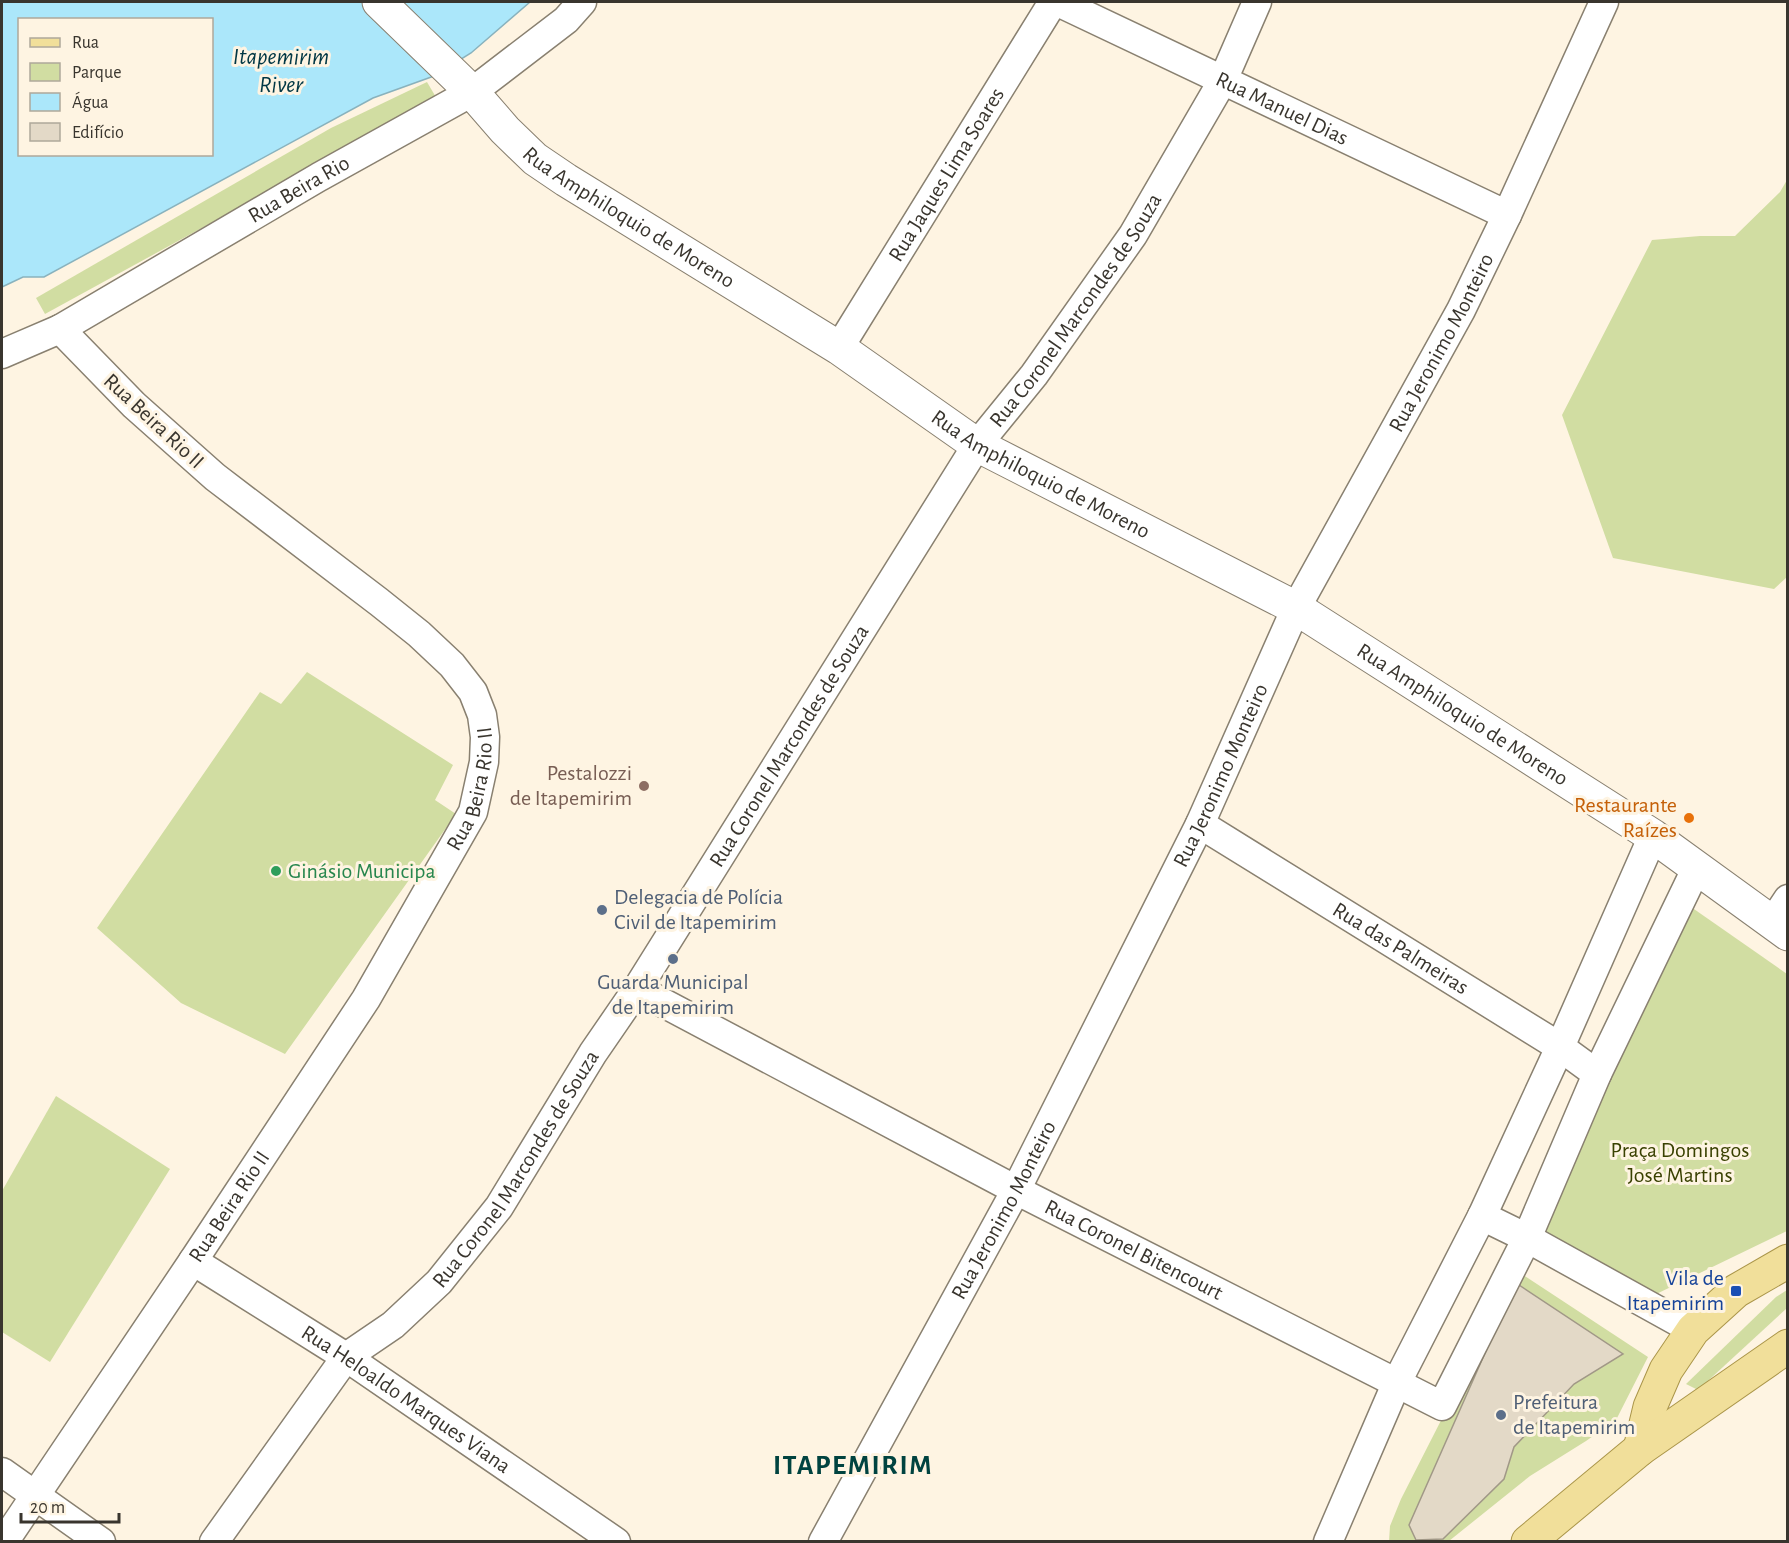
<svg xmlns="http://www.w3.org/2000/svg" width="1789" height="1543" viewBox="0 0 1789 1543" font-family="'Alegreya Sans',sans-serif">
<rect width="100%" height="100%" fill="#fef4e2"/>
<g fill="#d1dda2">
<path d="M 427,82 L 437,99 L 45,314 L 36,298 L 331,128 Z"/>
<path d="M 1787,180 L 1787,577 L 1774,589 L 1613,558 L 1562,415 L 1652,240 L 1700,236 L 1735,236 L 1780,192 Z"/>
<path d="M 307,672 L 453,765 L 435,800 L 456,814 L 285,1054 L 181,1003 L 97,928 L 260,692 L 281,704 Z"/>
<path d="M 1681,900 L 1787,974 L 1787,1231 L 1648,1298 L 1533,1231 Z"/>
<path d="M 56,1096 L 170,1169 L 50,1362 L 2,1332 L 2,1191 Z"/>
<path d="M 1517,1271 L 1648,1357 L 1616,1420 L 1586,1441 L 1530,1476 L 1449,1541 L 1389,1542 L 1390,1526 L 1401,1499 Z"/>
<path d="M 1787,1290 L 1787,1308 L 1698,1390 L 1686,1384 L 1776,1297 Z"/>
</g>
<path fill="#abe7fa" stroke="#89b2bd" stroke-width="1.5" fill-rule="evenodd" d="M 2,2 L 530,2 L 471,53 L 434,76 L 373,98 L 44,277 L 23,277 L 2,287 ZM 20,20 L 212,20 L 212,154 L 20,154 Z"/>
<path fill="#e3d9c7" stroke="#a19887" stroke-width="1.5" d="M 1516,1283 L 1623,1354 L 1574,1384 L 1514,1447 L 1504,1479 L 1443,1539 L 1416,1540 L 1409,1525 Z"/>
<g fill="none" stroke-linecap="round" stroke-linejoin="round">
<g stroke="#898070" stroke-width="31">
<g id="minor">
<path id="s1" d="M 1058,2 L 1507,215"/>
<path id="s2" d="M 839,348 L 1053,2"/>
<path id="s3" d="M 2,354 L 60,329 L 319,177 L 472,92 L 566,20 L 582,2"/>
<path id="s4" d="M 1200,824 L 1560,1047 L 1597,1074"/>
<path d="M 1772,923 L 1788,899"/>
<path id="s5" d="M 637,989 L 1016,1190 L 1442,1406 L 1527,1238 L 1597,1074 L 1697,867"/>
<path d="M 1482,1216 L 1527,1238 L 1693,1330"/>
<path id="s6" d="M 193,1261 L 346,1357 L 616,1542"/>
<path d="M 2,1472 L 101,1542"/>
<path id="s7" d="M 4,1542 L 193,1261 L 366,999 L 473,812 L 484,762 L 485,737 L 482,715 L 473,692 L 452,665 L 419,634 L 379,602 L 215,477 L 134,405 L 60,329"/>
<path id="s8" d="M 214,1542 L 346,1357 L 393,1325 L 439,1282 L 499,1207 L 593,1053 L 637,989 L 977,445 L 1034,375 L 1133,235 L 1223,80 L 1257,2"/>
<path id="s9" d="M 823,1542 L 1016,1190 L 1200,824 L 1296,608 L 1461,310 L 1507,215 L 1604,2"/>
<path d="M 1328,1542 L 1397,1382 L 1482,1216 L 1560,1047 L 1653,836"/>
</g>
</g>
<g stroke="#898070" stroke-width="35">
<g id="secondary">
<path id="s10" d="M 379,2 L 472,92 L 505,130 L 535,159 L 566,180 L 839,348 L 977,445 L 1296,608 L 1653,836 L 1788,934"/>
</g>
</g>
<g stroke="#aa9549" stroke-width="35">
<g id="primary">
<path d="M 1640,1449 L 1650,1407 L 1666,1370 L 1693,1330 L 1736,1291 L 1788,1261"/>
<path d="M 1528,1542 L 1640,1449 L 1788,1346"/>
</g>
</g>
<use href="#minor" stroke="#fff" stroke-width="28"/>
<use href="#secondary" stroke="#fff" stroke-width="33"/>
<use href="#primary" stroke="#f1df9a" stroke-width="33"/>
</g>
<circle fill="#8d6e63" stroke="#fef4e2" stroke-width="2" cx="644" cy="786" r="6"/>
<circle fill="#e8710a" stroke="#fef4e2" stroke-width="2" cx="1689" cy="818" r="6"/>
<circle fill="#2e9e5b" stroke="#fef4e2" stroke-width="2" cx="276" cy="871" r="6"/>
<g fill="#5c6f8a" stroke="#fef4e2" stroke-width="2">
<circle cx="602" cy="910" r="6"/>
<circle cx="673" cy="959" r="6"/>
<circle cx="1501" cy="1415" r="6"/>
</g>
<rect fill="#1a4fb4" stroke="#fef4e2" stroke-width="2" x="1730" y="1285" width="12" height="12" rx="3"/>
<g text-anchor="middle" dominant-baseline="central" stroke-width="6" stroke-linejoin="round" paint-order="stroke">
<g font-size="22" fill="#39352e" stroke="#fef4e2">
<text stroke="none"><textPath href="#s1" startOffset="248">Rua Manuel Dias</textPath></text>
<text stroke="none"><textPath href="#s2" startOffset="204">Rua Jaques Lima Soares</textPath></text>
<text stroke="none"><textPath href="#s3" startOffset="340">Rua Beira Rio</textPath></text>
<text stroke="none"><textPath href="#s10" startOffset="332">Rua Amphiloquio de Moreno</textPath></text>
<text stroke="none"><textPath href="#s8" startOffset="1510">Rua Coronel Marcondes de Souza</textPath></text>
<text stroke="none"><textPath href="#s9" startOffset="1350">Rua Jeronimo Monteiro</textPath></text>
<text transform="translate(154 421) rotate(43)">Rua Beira Rio II</text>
<text stroke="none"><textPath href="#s10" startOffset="818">Rua Amphiloquio de Moreno</textPath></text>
<text stroke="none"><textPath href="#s10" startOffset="1304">Rua Amphiloquio de Moreno</textPath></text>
<text stroke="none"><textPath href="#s8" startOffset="988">Rua Coronel Marcondes de Souza</textPath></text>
<text stroke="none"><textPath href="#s9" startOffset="864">Rua Jeronimo Monteiro</textPath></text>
<text stroke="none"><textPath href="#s7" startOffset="890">Rua Beira Rio II</textPath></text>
<text stroke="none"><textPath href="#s4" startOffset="236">Rua das Palmeiras</textPath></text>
<text stroke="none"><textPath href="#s8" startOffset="484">Rua Coronel Marcondes de Souza</textPath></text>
<text stroke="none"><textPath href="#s7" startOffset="404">Rua Beira Rio II</textPath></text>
<text stroke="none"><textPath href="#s9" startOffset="378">Rua Jeronimo Monteiro</textPath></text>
<text stroke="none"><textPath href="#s5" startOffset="561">Rua Coronel Bitencourt</textPath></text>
<text stroke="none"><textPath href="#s6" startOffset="254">Rua Heloaldo Marques Viana</textPath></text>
</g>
<g font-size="22" fill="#785e54" stroke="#fef4e2" text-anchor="end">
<text x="632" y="773">Pestalozzi<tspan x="632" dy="25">de Itapemirim</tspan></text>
</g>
<g font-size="22" fill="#c56008" stroke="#fef4e2" text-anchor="end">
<text x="1677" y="805">Restaurante<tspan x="1677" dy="25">Raízes</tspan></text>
</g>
<g font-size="22" fill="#27864d" stroke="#fef4e2" text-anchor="start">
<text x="288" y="871">Ginásio Municipa</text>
</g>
<g font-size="22" fill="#4e5e75" stroke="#fef4e2" text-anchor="start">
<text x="614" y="897">Delegacia de Polícia<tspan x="614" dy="25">Civil de Itapemirim</tspan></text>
<text x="673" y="982" text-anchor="middle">Guarda Municipal<tspan x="673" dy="25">de Itapemirim</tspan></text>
<text x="1513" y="1402">Prefeitura<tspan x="1513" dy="25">de Itapemirim</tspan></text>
</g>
<g font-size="22" fill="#394100" stroke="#fef4e2">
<text x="1680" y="1150">Praça Domingos<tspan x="1680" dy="25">José Martins</tspan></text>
</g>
<g font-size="22" fill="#164399" stroke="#fef4e2" text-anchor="end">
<text x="1724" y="1278">Vila de<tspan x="1724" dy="25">Itapemirim</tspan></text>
</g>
<g font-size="24" font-style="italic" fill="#013744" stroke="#fef4e2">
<text x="281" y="57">Itapemirim<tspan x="281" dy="28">River</tspan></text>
</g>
<g font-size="28" font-weight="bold" letter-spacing="1.5" fill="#004340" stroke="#fef4e2">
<text x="853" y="1466">ITAPEMIRIM</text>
</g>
</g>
<rect width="1789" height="1543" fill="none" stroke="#39352e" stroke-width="6"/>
<rect x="18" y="18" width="195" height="138" fill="#fef4e2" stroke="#afa89a" stroke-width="1.5"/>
<rect x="30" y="38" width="30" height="9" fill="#f1df9a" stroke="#afa89a" stroke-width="1.5"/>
<text x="72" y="48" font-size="18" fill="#39352e">Rua</text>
<rect x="30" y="63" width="30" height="18" fill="#d1dda2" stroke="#afa89a" stroke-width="1.5"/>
<text x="72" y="78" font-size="18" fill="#39352e">Parque</text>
<rect x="30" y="93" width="30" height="18" fill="#abe7fa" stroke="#afa89a" stroke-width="1.5"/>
<text x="72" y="108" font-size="18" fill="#39352e">Água</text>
<rect x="30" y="123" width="30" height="18" fill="#e3d9c7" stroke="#afa89a" stroke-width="1.5"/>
<text x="72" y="138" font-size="18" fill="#39352e">Edifício</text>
<path d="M21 1513v9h98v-9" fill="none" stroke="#39352e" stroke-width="3"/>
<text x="30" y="1513" font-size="18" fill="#39352e" stroke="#fef4e2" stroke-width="4.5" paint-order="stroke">20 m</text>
</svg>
